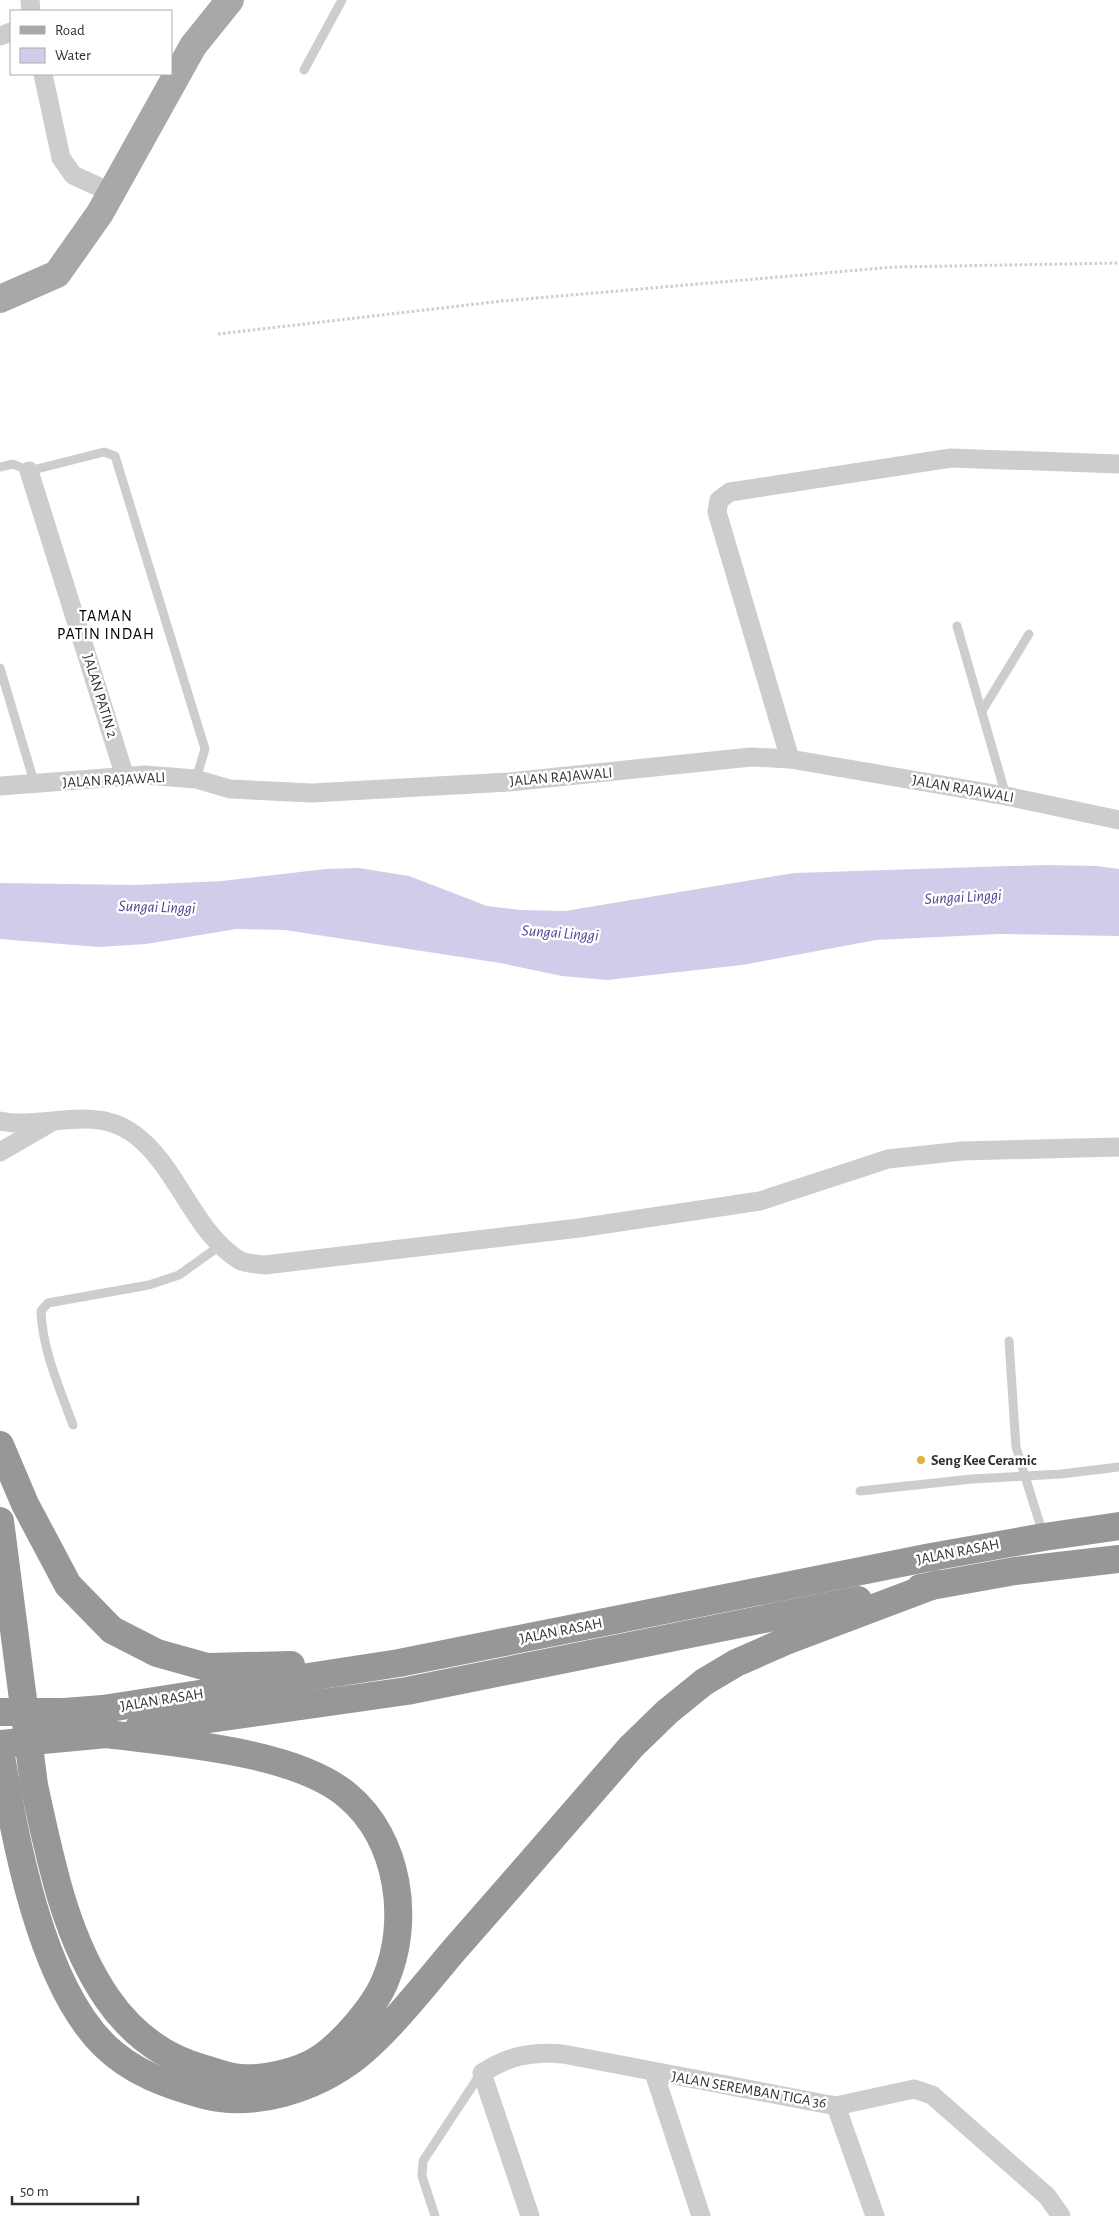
<svg xmlns="http://www.w3.org/2000/svg" width="1119" height="2216" viewBox="0 0 1119 2216" font-family="'Alegreya Sans',sans-serif">
<rect width="100%" height="100%" fill="#fff"/>
<path fill="#d2cceb" d="M 1045,865 L 1097,866 L 1119,869 L 1119,936 L 1000,934 L 876,940 L 742,965 L 607,980 L 562,976 L 500,963 L 285,930 L 236,929 L 146,944 L 98,947 L 0,939 L 0,883 L 136,885 L 222,881 L 326,869 L 359,868 L 409,876 L 487,906 L 521,910 L 565,911 L 794,873 Z"/>
<g fill="none" stroke-linecap="round" stroke-linejoin="round">
<path stroke="#cdcdcd" stroke-width="3" stroke-dasharray="2.5 2.5" stroke-linecap="butt" d="M 218,334 L 502,301 L 894,267 L 1119,263"/>
<g stroke="#cdcdcd" stroke-width="9">
<path d="M 304,70 L 342,0"/>
<path d="M 0,467 L 13,464 L 29,471 L 104,452 L 115,456 L 205,749 L 196,779"/>
<path d="M 957,626 L 1006,796"/>
<path d="M 0,668 L 35,785"/>
<path d="M 982,711 L 1029,634"/>
<path d="M 1009,1341 L 1016,1447 L 1043,1534"/>
<path d="M 73,1425 C 60,1389 42,1349 41,1311 L 48,1303 L 149,1285 L 179,1275 L 221,1245"/>
<path d="M 860,1491 L 972,1479 L 1061,1474 L 1119,1467"/>
<path d="M 435,2216 L 422,2176 L 423,2161 L 481,2073"/>
</g>
<g stroke="#cdcdcd" stroke-width="19">
<path d="M 30,0 L 31,11"/>
<path d="M 0,36 L 11,32"/>
<path d="M 43,74 L 61,158 L 73,175 L 112,193"/>
<path d="M 29,471 L 125,777"/>
<path d="M 790,759 L 717,512 L 719,500 L 730,492 L 951,458 L 1119,464"/>
<path d="M 0,786 L 145,775 L 196,779 L 230,789 L 312,793 L 509,782 L 751,757 L 790,759 L 1006,796 L 1119,820"/>
<path d="M 0,1121 C 43,1130 92,1105 131,1132 C 177,1163 192,1231 239,1260 C 246,1264 258,1264 265,1265 L 579,1228 L 760,1201 L 888,1159 L 962,1151 L 1119,1147"/>
<path d="M 0,1152 L 50,1123"/>
<path d="M 654,2073 L 701,2216"/>
<path d="M 836,2106 L 875,2216"/>
<path d="M 530,2216 L 482,2073 C 508,2056 532,2051 563,2054 L 836,2106 L 914,2089 L 932,2095 L 1047,2196 L 1061,2216"/>
</g>
<path stroke="#a8a8a8" stroke-width="28" d="M 0,299 L 57,274 L 100,213 L 193,46 L 230,0"/>
<g stroke="#979797" stroke-width="28">
<path d="M 0,1445 L 25,1504 L 68,1585 L 112,1630 L 157,1653 L 207,1667 L 291,1665"/>
<path d="M 0,1521 L 34,1785 C 50,1857 64,1935 107,1998 C 131,2033 164,2058 205,2069 C 216,2072 228,2077 240,2078 C 264,2080 299,2072 319,2059 C 342,2044 375,2006 385,1981 C 411,1921 399,1839 348,1796 C 296,1751 175,1743 107,1734"/>
<path d="M 920,1588 L 1015,1571 L 1119,1559"/>
<path d="M 103,1709 L 399,1663 L 931,1557 L 1044,1537 L 1119,1526"/>
<path d="M 138,1729 L 407,1691 L 858,1600"/>
<path d="M 0,1750 C 15,1838 40,1983 105,2046 C 133,2073 167,2085 204,2095 C 254,2108 315,2089 356,2057 C 390,2030 426,1983 455,1949 C 514,1882 573,1814 631,1747 L 667,1712 L 704,1682 L 736,1663 L 786,1641 L 937,1584"/>
</g>
<g stroke="#979797" stroke-width="28">
<path d="M 0,1712 L 64,1712 L 103,1709"/>
<path d="M 0,1744 L 107,1734"/>
</g>
</g>
<circle fill="#dfb23b" stroke="#fff" stroke-width="2" cx="921" cy="1460" r="5"/>
<g text-anchor="middle" dominant-baseline="central" stroke-width="5" stroke-linejoin="round" paint-order="stroke">
<g font-size="15" fill="#303030" stroke="#fff">
<text transform="translate(100 696) rotate(73)">JALAN PATIN 2</text>
<text transform="translate(561 777) rotate(-5)">JALAN RAJAWALI</text>
<text transform="translate(114 780) rotate(-3)">JALAN RAJAWALI</text>
<text transform="translate(963 789) rotate(10)">JALAN RAJAWALI</text>
<text transform="translate(958 1552) rotate(-11)">JALAN RASAH</text>
<text transform="translate(561 1631) rotate(-11)">JALAN RASAH</text>
<text transform="translate(162 1700) rotate(-9)">JALAN RASAH</text>
<text transform="translate(749 2090) rotate(10)">JALAN SEREMBAN TIGA 36</text>
</g>
<g font-size="15" font-weight="bold" fill="#303030" stroke="#fff" text-anchor="start">
<text x="931" y="1460">Seng Kee Ceramic</text>
</g>
<g font-size="16" letter-spacing="1" fill="#000" stroke="#fff">
<text x="106" y="616">TAMAN<tspan x="106" dy="18">PATIN INDAH</tspan></text>
</g>
<g font-size="16" font-style="italic" fill="#504190" stroke="#fff">
<text transform="translate(963 897) rotate(-3)">Sungai Linggi</text>
<text transform="translate(157 907) rotate(2)">Sungai Linggi</text>
<text transform="translate(560 933) rotate(4)">Sungai Linggi</text>
</g>
</g>
<rect x="10" y="10" width="162" height="65" fill="#ffffff" stroke="#acacac"/>
<rect x="20" y="26" width="25" height="8" fill="#a8a8a8" stroke="#acacac"/>
<text x="55" y="35" font-size="15" fill="#303030">Road</text>
<rect x="20" y="48" width="25" height="15" fill="#d2cceb" stroke="#acacac"/>
<text x="55" y="60" font-size="15" fill="#303030">Water</text>
<path d="M12 2196v8h126v-8" fill="none" stroke="#303030" stroke-width="2.5"/>
<text x="20" y="2196" font-size="15" fill="#303030" stroke="#ffffff" stroke-width="4" paint-order="stroke">50 m</text>
</svg>
